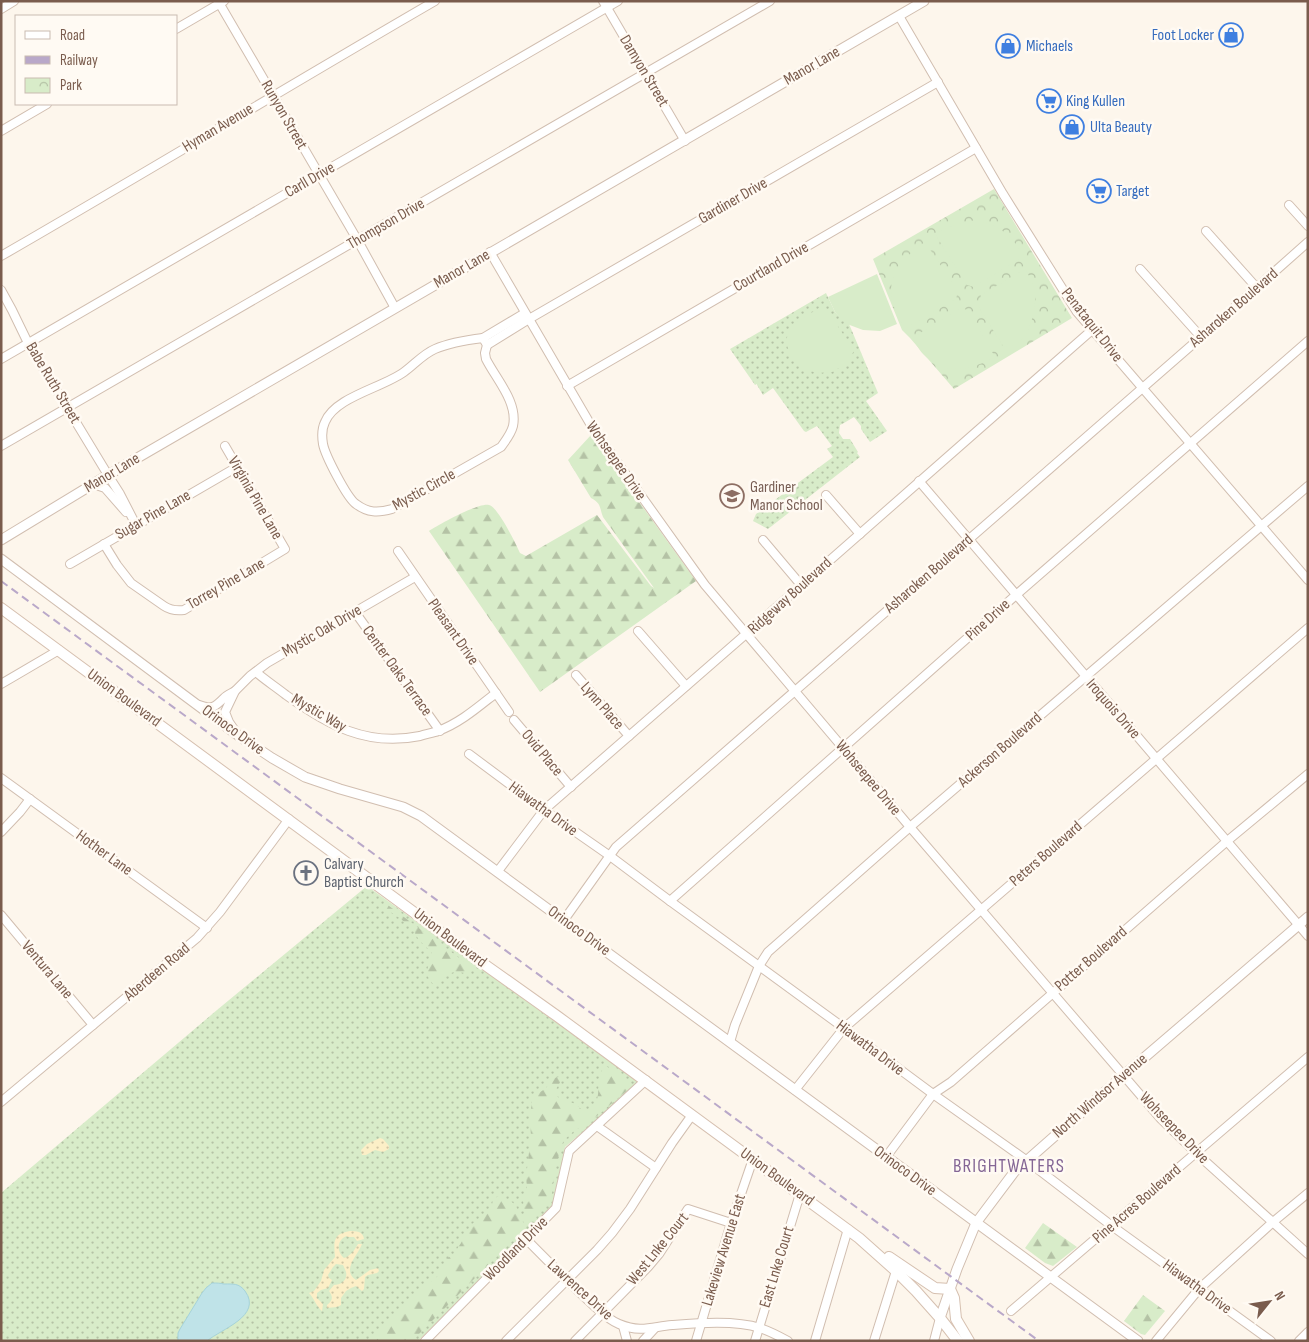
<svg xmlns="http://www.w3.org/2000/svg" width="1309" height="1342" viewBox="0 0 1309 1342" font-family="'Sofia Sans Condensed',sans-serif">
<defs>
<pattern id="grass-dots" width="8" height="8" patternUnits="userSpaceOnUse" patternTransform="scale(1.25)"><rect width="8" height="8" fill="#d8ecc9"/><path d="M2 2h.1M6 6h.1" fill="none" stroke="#b4c2a5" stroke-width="1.8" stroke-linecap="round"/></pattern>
<pattern id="forest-firs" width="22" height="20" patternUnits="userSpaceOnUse" patternTransform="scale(1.25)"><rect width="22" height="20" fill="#d8ecc9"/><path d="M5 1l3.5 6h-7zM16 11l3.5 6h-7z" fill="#b4c2a5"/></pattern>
<pattern id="sand-dots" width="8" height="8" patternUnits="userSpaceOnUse" patternTransform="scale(1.25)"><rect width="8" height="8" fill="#fcefc7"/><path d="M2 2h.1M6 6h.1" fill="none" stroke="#d1c5a4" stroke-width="1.8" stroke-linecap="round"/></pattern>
<pattern id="park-crowns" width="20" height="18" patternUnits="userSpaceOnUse" patternTransform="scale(1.25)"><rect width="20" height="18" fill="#d8ecc9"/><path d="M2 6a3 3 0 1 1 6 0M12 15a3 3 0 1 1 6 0" fill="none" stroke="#b4c2a5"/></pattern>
</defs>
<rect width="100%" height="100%" fill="#fdf6ec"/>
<g fill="url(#grass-dots)">
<path d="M 826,293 L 835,312 L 849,324 L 852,331 L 878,393 L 866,401 L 887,431 L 870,442 L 861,429 L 861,426 L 854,417 L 844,423 L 840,425 L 839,433 L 843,439 L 850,439 L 858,452 L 857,453 L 860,457 L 768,529 L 753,521 L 756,514 L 833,457 L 827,449 L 832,446 L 817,426 L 806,432 L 804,431 L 773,388 L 763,395 L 757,385 L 757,384 L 755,385 L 730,349 Z"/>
<path d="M 367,886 L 640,1083 L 565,1147 L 552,1208 L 418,1341 L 1,1341 L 1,1193 L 217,1010 Z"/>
</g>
<g fill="url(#forest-firs)">
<path d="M 591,435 L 696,581 L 540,692 L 429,531 C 438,525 479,502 489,505 C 498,507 516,544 520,553 L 526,556 L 597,515 L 651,586 L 654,588 L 603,517 C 599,507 602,504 591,498 L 568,460 Z"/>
<path d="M 384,903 L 385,903 L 470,966 L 472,970 C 463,976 459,970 451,973 C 444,975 441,984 435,987 L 426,974 L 432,953 L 419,940 L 413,930 L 401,919 L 386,909 Z"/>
<path d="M 606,1066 C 615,1072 626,1078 630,1088 L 591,1121 L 574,1131 L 564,1140 L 560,1149 L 553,1182 L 552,1194 L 550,1202 L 539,1211 L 533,1221 L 528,1223 L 526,1222 L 523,1200 L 527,1187 L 526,1177 L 531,1136 L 530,1121 L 532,1097 L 545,1089 L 554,1078 L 559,1077 L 561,1081 L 554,1092 C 561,1103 566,1099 575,1104 C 580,1107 582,1111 588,1113 C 607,1098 591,1076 606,1066 Z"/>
<path d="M 498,1196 C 503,1198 510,1200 514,1204 C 519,1209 519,1217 524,1223 L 523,1230 L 412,1341 L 366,1341 L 382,1330 L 408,1302 L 440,1274 L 446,1259 L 453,1255 L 463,1240 L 472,1224 L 491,1209 L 493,1200 Z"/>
<path d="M 1043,1223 L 1077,1247 L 1053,1266 L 1045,1263 L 1025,1248 Z"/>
<path d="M 1143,1295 L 1165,1311 L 1145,1335 L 1141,1334 L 1124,1321 Z"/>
</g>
<g fill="url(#sand-dots)">
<path d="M 380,1138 L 383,1139 L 389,1146 L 389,1149 L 383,1152 L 375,1150 L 366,1155 L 362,1155 L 361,1150 L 367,1144 Z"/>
<path d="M 350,1231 C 356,1231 363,1231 364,1239 L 357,1241 L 354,1237 L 347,1237 L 347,1236 C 337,1239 336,1252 344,1258 L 347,1257 L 353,1252 L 358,1244 L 362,1244 C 358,1255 341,1270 356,1280 L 370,1270 L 378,1268 L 379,1271 L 377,1273 L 368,1275 L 365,1277 L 364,1289 L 362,1291 L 356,1286 L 351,1288 L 346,1291 L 341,1298 L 341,1305 L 337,1307 L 327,1308 L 327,1305 C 332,1301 334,1298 329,1291 L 334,1285 C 341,1285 348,1280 346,1272 C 345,1269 344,1267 343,1265 L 336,1264 L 333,1267 L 328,1275 L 329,1278 L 332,1280 L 328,1288 L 321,1290 L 317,1293 L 317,1298 L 323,1304 L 322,1311 C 316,1306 314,1298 309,1293 L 314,1291 L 321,1281 L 324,1270 L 335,1257 C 334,1242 332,1234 350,1231 Z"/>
</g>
<path fill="url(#park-crowns)" d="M 994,189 L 1072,318 L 954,389 L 910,338 L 902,330 L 873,259 Z"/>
<g fill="#d8ecc9">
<path d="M 977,220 C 1002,227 1010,234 1024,256 L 974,287 L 967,285 L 935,234 C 950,226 960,222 977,220 Z"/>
<path d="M 925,242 L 958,291 L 956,299 L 904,329 C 900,320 894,310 892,300 C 887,273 905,256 925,242 Z"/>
<path d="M 1025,269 C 1030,277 1035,286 1035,295 C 1036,311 1029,342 1011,346 C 1008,347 1005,346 1003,346 L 978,306 L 981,295 Z"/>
<path d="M 877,274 L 897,324 L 880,331 L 863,330 L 847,324 L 835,312 L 828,297 Z"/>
<path d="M 819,308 L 828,311 L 854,351 L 846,364 L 832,372 L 817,373 L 802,368 L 790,356 L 786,341 L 790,326 Z"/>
<path d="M 960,308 L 968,310 L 995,357 C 971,370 945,377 923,354 C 919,350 916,343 912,338 Z"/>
</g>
<path fill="#bfe3e8" stroke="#a5d3da" d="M 212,1283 C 217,1283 220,1283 224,1284 C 233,1284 239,1283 245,1291 C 263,1316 221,1329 207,1341 L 178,1341 L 178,1333 L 180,1329 L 202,1293 L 206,1288 Z"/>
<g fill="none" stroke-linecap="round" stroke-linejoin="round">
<g stroke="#d1beb0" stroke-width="10">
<g id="minor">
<path d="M 218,1 L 358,241 L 395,308"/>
<path d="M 603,1 L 685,141"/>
<path d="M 1,9 L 14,1"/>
<path d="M 899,16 L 1003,194 L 1077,312 L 1308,580"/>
<path d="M 176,29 L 224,1"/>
<path d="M 1,131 L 47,104"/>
<path d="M 1289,205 L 1308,226"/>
<path d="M 1206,231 L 1257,288"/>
<path d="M 490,252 L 592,427 L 705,585 L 910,827 L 1161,1119 L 1196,1153 L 1308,1254"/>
<path d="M 1,256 C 147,172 290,85 435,1"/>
<path d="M 1140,269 L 1201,337"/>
<path d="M 1,290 L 12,310 L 28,343 L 108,475 L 120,494 L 136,525"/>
<path d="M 483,338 L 487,345 L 485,353 L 486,359 C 496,379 518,402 513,426 C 511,434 506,440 501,447 L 392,509 C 378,513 368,513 356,504 C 347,498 325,455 323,444 C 322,438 322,428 325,422 C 335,397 382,388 404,372 C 414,365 423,354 435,349 C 449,343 467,340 483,338 Z"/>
<path d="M 483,338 L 525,313"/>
<path d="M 487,345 L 529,319 L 938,82"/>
<path d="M 1,359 L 618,1"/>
<path d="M 567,386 L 976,148"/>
<path d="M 1,446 L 770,1"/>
<path d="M 919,481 L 1308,936"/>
<path d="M 93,484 L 105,488 L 126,512"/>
<path d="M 826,495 L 860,534"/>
<path d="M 763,540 L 801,585"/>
<path d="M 104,544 L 117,565 L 131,583 L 164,606 C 170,610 176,611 184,610 L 285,549 L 225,446"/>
<path d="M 398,551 L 509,712"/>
<path d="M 70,564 L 237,467"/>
<path d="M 355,612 L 440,731"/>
<path d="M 638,631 L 686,686"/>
<path d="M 256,672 C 265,680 276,687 286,695 C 328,725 366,747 420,736 C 426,734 433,733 438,731 C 460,723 478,707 496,693"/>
<path d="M 576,675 L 629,736"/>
<path d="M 1,684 L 59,650"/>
<path d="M 235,691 L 250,676 L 267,663 L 415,577"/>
<path d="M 199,705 C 212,710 215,707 224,698 C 227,695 232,693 235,691 L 225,712 L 229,722 L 236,732"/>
<path d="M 514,720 L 571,787"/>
<path d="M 469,754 L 544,810 L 610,856 L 670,901 L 844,1028 L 933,1094 L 1026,1160 L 1112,1226 L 1271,1341"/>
<path d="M 1,778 L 207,928"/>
<path d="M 1,832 L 20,812 L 30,799"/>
<path d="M 498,871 L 544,810 L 746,634 L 1092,330"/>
<path d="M 670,901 L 1016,595 L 1308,341"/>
<path d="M 1,915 L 93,1025"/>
<path d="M 564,920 L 616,847 L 1201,337 L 1308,242"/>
<path d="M 730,1042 L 735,1025 L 759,966 L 768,952 L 910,827 L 1308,486"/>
<path d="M 795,1090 L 844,1028 L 1308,628"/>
<path d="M 1,1102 L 197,938 L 220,912 L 289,819"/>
<path d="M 597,1126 L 656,1168"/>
<path d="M 886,1157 L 933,1094 L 951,1082 L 1226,842 L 1308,774"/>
<path d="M 526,1239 C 548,1261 569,1283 592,1304 C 600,1311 609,1320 619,1324 C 641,1333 651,1327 672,1325 C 698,1323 735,1320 760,1328 C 769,1331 779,1336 788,1341"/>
<path d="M 1011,1311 L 1308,1057"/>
<path d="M 623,1326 L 627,1341"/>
<path d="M 425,1341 L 556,1208 L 569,1151 L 646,1080"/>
<path d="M 506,1341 L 597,1250 L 612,1233 L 630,1209 L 672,1143 L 692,1115"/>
<path d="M 575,1341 L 648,1267 L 659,1254 L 688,1209 L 731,1223"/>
<path d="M 643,1341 L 655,1328"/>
<path d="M 696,1341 L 731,1223 L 753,1159"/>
<path d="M 755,1341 L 800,1194"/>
<path d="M 815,1341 L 848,1229"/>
<path d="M 874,1341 L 896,1271"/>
<path d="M 934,1341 L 940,1318"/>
<path d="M 1156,1341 L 1199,1289 L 1273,1222 L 1308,1193"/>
<path d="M 1299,1341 L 1308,1332"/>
</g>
</g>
<g stroke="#d1beb0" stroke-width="11">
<g id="tertiary">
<path d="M 1,540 L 108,475 L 924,1"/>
<path d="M 1,559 L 239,736 L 272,758 L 305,777 L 340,789 L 403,807 L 421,816 L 1138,1341"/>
<path d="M 940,1318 L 957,1269 L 976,1223 L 1015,1171 L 1124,1075 L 1308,917"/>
</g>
</g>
<g stroke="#d6c0b0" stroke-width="12">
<g id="secondary">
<path d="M 1,608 L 488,967 L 557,1016 L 859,1238 L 896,1271 L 916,1291 L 940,1318 L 958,1341"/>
<path d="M 889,1257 L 935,1288 L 950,1289 L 954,1298 L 956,1319 L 969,1341"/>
</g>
</g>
<use href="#minor" stroke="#fff" stroke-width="8"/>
<use href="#tertiary" stroke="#fff" stroke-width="9"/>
<use href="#secondary" stroke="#fff" stroke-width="10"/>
<path stroke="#b9a8c9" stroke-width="2" stroke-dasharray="8 5" stroke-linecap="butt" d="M 1,581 L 1039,1341"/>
</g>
<defs>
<g id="shop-ring" transform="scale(1.25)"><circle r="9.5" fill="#fffaf3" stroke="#3f7fe0" stroke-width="1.5"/><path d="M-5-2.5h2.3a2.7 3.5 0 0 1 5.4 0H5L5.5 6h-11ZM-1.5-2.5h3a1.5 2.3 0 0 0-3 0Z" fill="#3f7fe0"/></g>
<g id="supermarket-ring" transform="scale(1.25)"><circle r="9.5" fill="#fffaf3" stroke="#3f7fe0" stroke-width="1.5"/><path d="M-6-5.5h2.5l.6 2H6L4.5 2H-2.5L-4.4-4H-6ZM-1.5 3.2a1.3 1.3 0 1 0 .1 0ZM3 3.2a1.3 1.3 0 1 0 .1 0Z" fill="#3f7fe0"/></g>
<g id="school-ring" transform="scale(1.25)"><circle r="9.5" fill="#fffaf3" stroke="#8d6e63" stroke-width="1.5"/><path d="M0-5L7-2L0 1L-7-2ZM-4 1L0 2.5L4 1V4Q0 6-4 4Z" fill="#8d6e63"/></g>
<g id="church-ring" transform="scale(1.25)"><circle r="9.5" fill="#fffaf3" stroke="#6b7280" stroke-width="1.5"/><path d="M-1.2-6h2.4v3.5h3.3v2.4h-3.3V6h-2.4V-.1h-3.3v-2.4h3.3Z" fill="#6b7280"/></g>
</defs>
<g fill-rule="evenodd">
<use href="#shop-ring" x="1231" y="35"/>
<use href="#shop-ring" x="1008" y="46"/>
<use href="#supermarket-ring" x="1049" y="101"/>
<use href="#shop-ring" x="1072" y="127"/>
<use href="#supermarket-ring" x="1099" y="191"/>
<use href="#school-ring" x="732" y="496"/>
<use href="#church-ring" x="306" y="873"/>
</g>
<g text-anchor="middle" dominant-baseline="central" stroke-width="5" stroke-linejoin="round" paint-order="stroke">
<g font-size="16" fill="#366cbe" stroke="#fffaf3" text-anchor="start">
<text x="1214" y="35" text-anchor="end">Foot Locker</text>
<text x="1026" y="46">Michaels</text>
<text x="1066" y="101">King Kullen</text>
<text x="1090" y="127">Ulta Beauty</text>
<text x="1116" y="191">Target</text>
</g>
<g font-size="16" fill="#7a5c4d" stroke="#fffaf3">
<text transform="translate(812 66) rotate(-30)">Manor Lane</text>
<text transform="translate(644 71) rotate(59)">Damyon Street</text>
<text transform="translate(284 115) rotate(60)">Runyon Street</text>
<text transform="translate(218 128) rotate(-31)">Hyman Avenue</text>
<text transform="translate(310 180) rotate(-30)">Carll Drive</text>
<text transform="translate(733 201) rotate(-30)">Gardiner Drive</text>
<text transform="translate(386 224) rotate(-30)">Thompson Drive</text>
<text transform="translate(771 267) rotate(-30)">Courtland Drive</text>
<text transform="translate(462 269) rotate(-30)">Manor Lane</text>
<text transform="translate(1234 308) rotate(-41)">Asharoken Boulevard</text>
<text transform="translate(1092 325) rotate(52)">Penataquit Drive</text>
<text transform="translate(53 383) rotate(59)">Babe Ruth Street</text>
<text transform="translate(616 461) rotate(55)">Wohseepee Drive</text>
<text transform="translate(112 473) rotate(-31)">Manor Lane</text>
<text transform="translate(424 490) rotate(-29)">Mystic Circle</text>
<text transform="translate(255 498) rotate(60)">Virginia Pine Lane</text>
<text transform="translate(153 515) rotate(-30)">Sugar Pine Lane</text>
<text transform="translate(929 574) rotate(-41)">Asharoken Boulevard</text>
<text transform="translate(226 584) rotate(-30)">Torrey Pine Lane</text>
<text transform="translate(790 596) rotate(-42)">Ridgeway Boulevard</text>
<text transform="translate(988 620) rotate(-42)">Pine Drive</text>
<text transform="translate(322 631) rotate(-30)">Mystic Oak Drive</text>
<text transform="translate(453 632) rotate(55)">Pleasant Drive</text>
<text transform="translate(397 671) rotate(54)">Center Oaks Terrace</text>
<text transform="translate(124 698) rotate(36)">Union Boulevard</text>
<text transform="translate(602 706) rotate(49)">Lynn Place</text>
<text transform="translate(1113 709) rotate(49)">Iroquois Drive</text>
<text transform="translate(319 713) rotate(30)">Mystic Way</text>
<text transform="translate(233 730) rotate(36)">Orinoco Drive</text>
<text transform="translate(1000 750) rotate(-41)">Ackerson Boulevard</text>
<text transform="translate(542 753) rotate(50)">Ovid Place</text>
<text transform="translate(868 778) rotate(50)">Wohseepee Drive</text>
<text transform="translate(543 809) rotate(36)">Hiawatha Drive</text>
<text transform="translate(104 853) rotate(36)">Hother Lane</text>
<text transform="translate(1046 854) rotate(-41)">Peters Boulevard</text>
<text transform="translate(579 931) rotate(36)">Orinoco Drive</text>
<text transform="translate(450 938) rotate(37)">Union Boulevard</text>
<text transform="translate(1091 959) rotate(-41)">Potter Boulevard</text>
<text transform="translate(47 970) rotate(50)">Ventura Lane</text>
<text transform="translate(157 972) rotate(-40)">Aberdeen Road</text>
<text transform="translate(870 1048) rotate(37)">Hiawatha Drive</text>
<text transform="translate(1100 1096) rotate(-41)">North Windsor Avenue</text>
<text transform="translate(1174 1128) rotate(46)">Wohseepee Drive</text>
<text transform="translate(905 1171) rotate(36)">Orinoco Drive</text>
<text transform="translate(777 1177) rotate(36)">Union Boulevard</text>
<text transform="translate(1137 1204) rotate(-41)">Pine Acres Boulevard</text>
<text transform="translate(516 1249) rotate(-45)">Woodland Drive</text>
<text transform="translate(658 1249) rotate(-51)">West Lnke Court</text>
<text transform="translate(724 1250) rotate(-73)">Lakeview Avenue East</text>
<text transform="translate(777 1267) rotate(-73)">East Lnke Court</text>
<text transform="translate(1197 1287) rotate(36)">Hiawatha Drive</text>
<text transform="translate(580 1290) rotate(42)">Lawrence Drive</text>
</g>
<g font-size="16" fill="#785e54" stroke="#fffaf3" text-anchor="start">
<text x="750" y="487">Gardiner<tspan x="750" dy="18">Manor School</tspan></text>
</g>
<g font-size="16" fill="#5b616d" stroke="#fffaf3" text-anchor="start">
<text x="324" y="864">Calvary<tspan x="324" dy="18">Baptist Church</tspan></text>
</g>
<g font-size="19" letter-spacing="1" fill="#846695" stroke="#fffaf3">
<text x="1009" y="1166">BRIGHTWATERS</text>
</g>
</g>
<rect width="1309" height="1342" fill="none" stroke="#7a5c4d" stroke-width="5"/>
<rect x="15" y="15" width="162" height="90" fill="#fffaf3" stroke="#cabbb1"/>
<rect x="25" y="31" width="25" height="8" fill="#ffffff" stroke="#cabbb1"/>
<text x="60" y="40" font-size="15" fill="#7a5c4d">Road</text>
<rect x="25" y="56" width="25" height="8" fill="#b9a8c9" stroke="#cabbb1"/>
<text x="60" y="65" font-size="15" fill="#7a5c4d">Railway</text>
<rect x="25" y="78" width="25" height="15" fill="url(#park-crowns)" stroke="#cabbb1"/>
<text x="60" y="90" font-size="15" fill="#7a5c4d">Park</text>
<g transform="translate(1269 1302) rotate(60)" stroke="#fffaf3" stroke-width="4" paint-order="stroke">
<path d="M0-4L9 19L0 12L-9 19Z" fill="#7a5c4d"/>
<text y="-8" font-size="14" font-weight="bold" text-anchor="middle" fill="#7a5c4d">N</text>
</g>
</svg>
